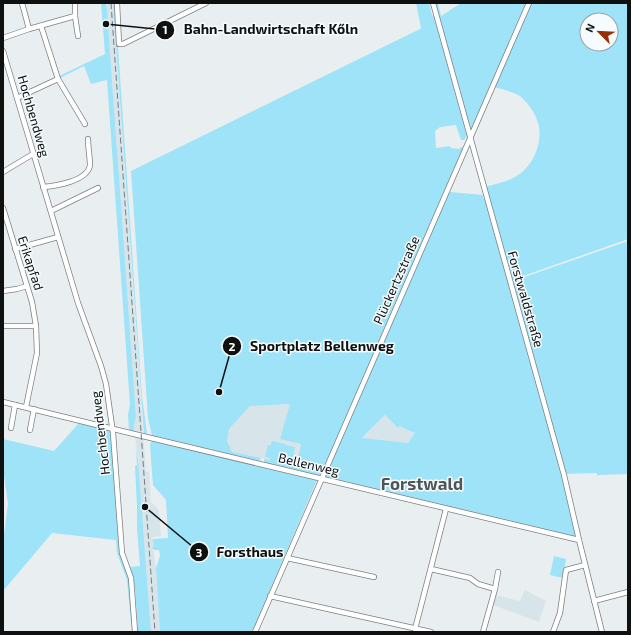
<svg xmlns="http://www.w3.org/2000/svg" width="631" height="635" viewBox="0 0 631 635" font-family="'Exo 2',sans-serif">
<rect width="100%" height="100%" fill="#e9eff1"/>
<g fill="#d7e5ea">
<path d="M 106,3 L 113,3 L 146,472 L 149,471 L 151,502 L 159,510 L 161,536 L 153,537 L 154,547 L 153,548 L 156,568 L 160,632 L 151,632 L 138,459 L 137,459 L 136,440 L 132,432 L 134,432 L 134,425 L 136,417 L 117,147 L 116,144 L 116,138 Z"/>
<path d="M 290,404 L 301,444 L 297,465 L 271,458 L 270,460 L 232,452 L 226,441 L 229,429 L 250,406 Z"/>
<path d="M 385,415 L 398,428 L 400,426 L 405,429 L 415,433 L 408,443 L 362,439 Z"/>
<path d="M 525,590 L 546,601 L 539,622 L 493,605 L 495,595 L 520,601 Z"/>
</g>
<g fill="#9ee3f7" fill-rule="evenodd">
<path d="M 101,3 L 106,3 L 107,10 L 116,138 L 116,144 L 117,147 L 136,417 L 134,425 L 134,432 L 129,431 L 128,414 L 130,405 L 107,80 L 91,84 L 84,66 L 60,78 L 59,76 L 105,54 Z"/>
<path d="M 113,3 L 115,3 L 142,396 L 147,433 L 144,434 Z"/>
<path d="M 416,3 L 429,3 L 432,15 L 434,16 L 467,136 L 464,140 L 461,140 L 456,125 L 440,127 L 435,131 L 436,148 L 450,146 L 451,148 L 459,149 L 461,147 L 463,148 L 322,472 L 319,476 L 264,463 L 264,459 L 270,460 L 270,458 L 265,457 L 268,445 L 271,445 L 272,441 L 285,444 L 285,445 L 295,447 L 292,463 L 297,464 L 301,444 L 280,439 L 290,404 L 250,406 L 229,429 L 227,441 L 232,452 L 261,458 L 259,462 L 152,436 L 148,418 L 131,171 L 420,29 L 421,28 Z"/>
<path d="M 435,3 L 438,3 L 441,16 L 461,3 L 526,3 L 473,127 L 471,128 L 469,126 Z"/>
<path d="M 530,3 L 628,3 L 628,239 L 512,280 L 485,187 C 495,184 506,182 515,177 C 532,168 542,146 539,127 C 537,115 529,104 520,96 C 514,92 501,89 494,87 ZM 587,20 L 611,20 L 611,44 L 587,44 Z"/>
<path d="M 450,192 L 483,195 L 483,198 L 485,199 L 562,474 L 576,537 L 325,478 L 325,475 L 447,196 L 448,196 ZM 385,415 L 398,428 L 400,426 L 405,429 L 415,433 L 408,443 L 362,438 Z"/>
<path d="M 628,241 L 628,474 L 599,475 L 597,476 L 597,473 L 565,474 L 513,283 L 516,280 Z"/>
<path d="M 79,423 L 111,431 L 120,552 L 129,580 L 133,632 L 132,632 L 127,580 L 117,553 L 116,540 L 52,533 L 3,591 L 3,543 L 8,504 L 3,468 L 3,439 L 54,451 Z"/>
<path d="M 135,439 L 137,459 L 138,459 L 151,632 L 138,632 L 135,589 L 130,567 L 140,566 L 137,529 L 137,507 L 135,466 L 137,465 Z"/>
<path d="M 152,440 L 317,480 L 252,632 L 160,632 L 156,568 L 160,556 L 159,550 L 154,550 L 152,547 L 154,547 L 153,539 L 168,538 L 166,500 L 153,485 L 150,445 Z"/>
<path d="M 554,556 L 566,559 L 563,578 L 550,575 Z"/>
</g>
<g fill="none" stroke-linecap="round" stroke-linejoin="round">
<g stroke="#7c8183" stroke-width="6">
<g id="minor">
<path d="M 22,3 L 29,29"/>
<path d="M 75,3 L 75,16"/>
<path d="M 117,3 L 119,44 L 123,44 L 206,3"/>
<path d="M 433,3 L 564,475 L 579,540 L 602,632"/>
<path d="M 41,26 L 58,79"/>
<path d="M 3,38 L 29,29 L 75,16 L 78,36"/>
<path d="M 3,51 L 78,303 L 101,366 L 106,384 L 113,433 L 122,553 L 131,578 L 135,632"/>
<path d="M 17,98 L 58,79 L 85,124"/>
<path d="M 3,172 L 33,154"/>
<path d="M 43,187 C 56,186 88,181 90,165 C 90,158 88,147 88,139"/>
<path d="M 3,208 L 32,302 L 36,326 L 37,353 L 26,407"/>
<path d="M 51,211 L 98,188"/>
<path d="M 15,249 L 58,237"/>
<path d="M 3,291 L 17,289 L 27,286"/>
<path d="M 3,326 L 36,326"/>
<path d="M 3,402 L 134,434 L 579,540"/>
<path d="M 11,428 L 15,405"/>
<path d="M 30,430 L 34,409"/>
<path d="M 287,558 L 374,577"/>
<path d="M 431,569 L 470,578 L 478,584 L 495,589"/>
<path d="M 270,596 L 431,632"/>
<path d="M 594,601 L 628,592"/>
<path d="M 415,629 L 446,509"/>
<path d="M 255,632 L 529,3"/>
<path d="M 483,632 L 495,589 L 498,572"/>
<path d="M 553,632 L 560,613 L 566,570 L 585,565"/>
</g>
</g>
<use href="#minor" stroke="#fff" stroke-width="4.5"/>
<path stroke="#787b7c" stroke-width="1" stroke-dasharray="6 3" stroke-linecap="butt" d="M 111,3 L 155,632"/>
</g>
<g text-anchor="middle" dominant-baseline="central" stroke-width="3" stroke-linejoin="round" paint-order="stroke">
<g font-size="13" fill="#0f1111" stroke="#f6fcfe">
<text transform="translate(34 116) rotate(74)">Hochbendweg</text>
<text transform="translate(31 263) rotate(72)">Erikapfad</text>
<text transform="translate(396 280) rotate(-66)">Plückertzstraße</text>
<text transform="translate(526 299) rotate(74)">Forstwaldstraße</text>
<text transform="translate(100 433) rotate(-97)">Hochbendweg</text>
<text transform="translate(309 464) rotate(13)">Bellenweg</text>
</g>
<g font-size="17" font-weight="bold" fill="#505557" stroke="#f6fcfe">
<text x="422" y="483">Forstwald</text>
</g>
</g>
<path fill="none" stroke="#0f1111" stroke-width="1.5" d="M106 24L165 30M219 392L232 346M145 507L199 552"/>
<g fill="#0f1111" stroke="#f6fcfe" stroke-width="1.5">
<circle cx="106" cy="24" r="4"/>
<circle cx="219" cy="392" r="4"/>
<circle cx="145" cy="507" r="4"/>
<circle cx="165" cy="30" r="10"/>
<circle cx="232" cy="346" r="10"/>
<circle cx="199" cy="552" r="10"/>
</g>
<g font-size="12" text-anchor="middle" font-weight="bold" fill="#fff">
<text x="165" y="34">1</text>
<text x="232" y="351">2</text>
<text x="199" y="557">3</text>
</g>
<g font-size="14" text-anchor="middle" font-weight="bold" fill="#0f1111" stroke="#f6fcfe" stroke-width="3" stroke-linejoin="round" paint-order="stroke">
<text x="271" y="34">Bahn-Landwirtschaft Kőln</text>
<text x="322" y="351">Sportplatz Bellenweg</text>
<text x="250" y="557">Forsthaus</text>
</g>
<rect width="631" height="635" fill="none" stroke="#0f1111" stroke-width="8"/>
<g transform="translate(599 32) rotate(294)"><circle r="19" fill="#f6fcfe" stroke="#9a9e9f"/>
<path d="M0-3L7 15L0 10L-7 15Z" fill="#963004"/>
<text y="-6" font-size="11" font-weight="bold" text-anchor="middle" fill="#0f1111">N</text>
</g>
</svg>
